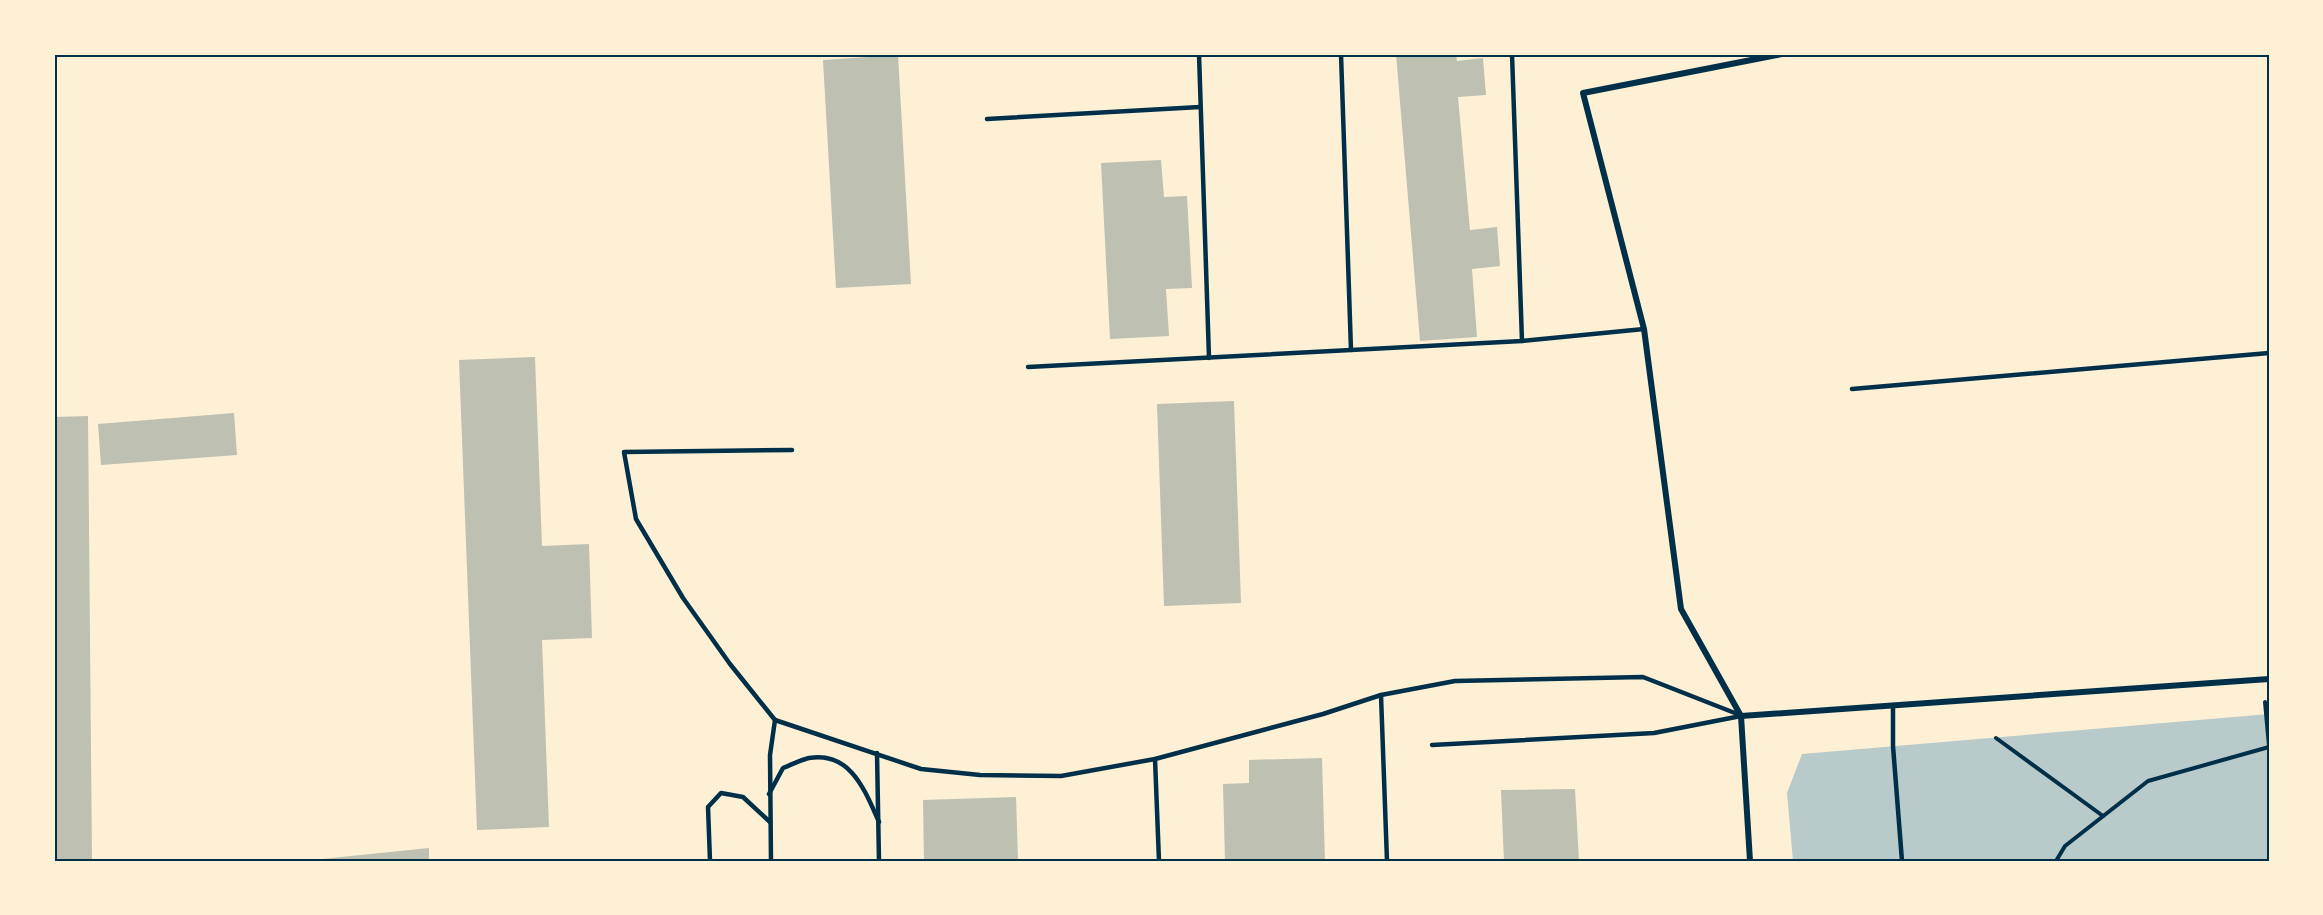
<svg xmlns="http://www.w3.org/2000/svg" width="2323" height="915" viewBox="0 0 2323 915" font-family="Helvetica,sans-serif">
<rect width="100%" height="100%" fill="#fdf0d5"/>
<path fill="#b9caca" d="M 2269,714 L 2269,861 L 1793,861 L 1787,793 L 1802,754 Z"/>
<g fill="#bec0b2">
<path d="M 1396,54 L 1456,54 L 1457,61 L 1483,58 L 1486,95 L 1458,97 L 1470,230 L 1497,227 L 1500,266 L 1472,269 L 1477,337 L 1420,341 Z"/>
<path d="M 898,55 L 911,284 L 836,288 L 823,60 Z"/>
<path d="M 1161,160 L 1164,197 L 1187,196 L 1192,288 L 1166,289 L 1169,336 L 1110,339 L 1101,163 Z"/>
<path d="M 535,357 L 542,546 L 589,544 L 592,638 L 542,640 L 549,827 L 477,830 L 459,360 Z"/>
<path d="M 1234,401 L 1241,603 L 1164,606 L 1157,404 Z"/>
<path d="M 234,413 L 237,455 L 101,465 L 98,424 Z"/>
<path d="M 88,416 L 92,861 L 54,861 L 54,417 Z"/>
<path d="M 1322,758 L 1325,861 L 1225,861 L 1223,784 L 1249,783 L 1249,760 Z"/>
<path d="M 1575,789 L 1579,861 L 1504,861 L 1501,790 Z"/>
<path d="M 1016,797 L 1018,861 L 924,861 L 923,800 Z"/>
<path d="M 429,848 L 429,861 L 322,861 L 322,859 Z"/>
</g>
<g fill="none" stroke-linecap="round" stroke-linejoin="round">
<g stroke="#003049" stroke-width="4">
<path d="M 2265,702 L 2269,746"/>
<path d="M 1996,738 L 2103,816"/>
<path d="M 2056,861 L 2065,846 L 2148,781 L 2269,747"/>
</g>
<g stroke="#003049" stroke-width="4.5">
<path d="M 1199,54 L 1209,358"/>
<path d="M 1341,54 L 1351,350"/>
<path d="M 987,119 L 1200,107"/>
<path d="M 1522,341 L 1644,329"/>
<path d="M 1028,367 L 1522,341 L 1512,54"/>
<path d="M 1852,389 L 2269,353"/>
<path d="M 792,450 L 624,452 L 636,519 L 683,598 L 730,664 L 775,720 L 921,769 L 980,775 L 1061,776 L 1155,759 L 1323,714 L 1381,695 L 1455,681 L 1643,677 L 1740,715"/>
<path d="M 1381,695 L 1387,861"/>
<path d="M 1893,705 L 1893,746 L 1902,861"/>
<path d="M 1432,745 L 1654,733 L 1741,716"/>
<path d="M 877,753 L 879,861"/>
<path d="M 1155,759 L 1159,861"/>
<path d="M 769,794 L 783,768 C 791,765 800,760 809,758 C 851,751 865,791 879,822"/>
<path d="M 710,861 L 708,807 L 721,793 L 743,797 L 770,822"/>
<path d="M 771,861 L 770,755 L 775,720"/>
</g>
<g stroke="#003049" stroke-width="6">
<path d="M 1741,716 L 2269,679"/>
<path d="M 1750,861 L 1741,716 L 1681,609 L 1644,329 L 1583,93 L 1782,54"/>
</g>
</g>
<rect width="2323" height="915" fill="none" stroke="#fdf0d5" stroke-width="111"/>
<rect x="56" y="56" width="2212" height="804" fill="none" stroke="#003049" stroke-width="2"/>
</svg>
